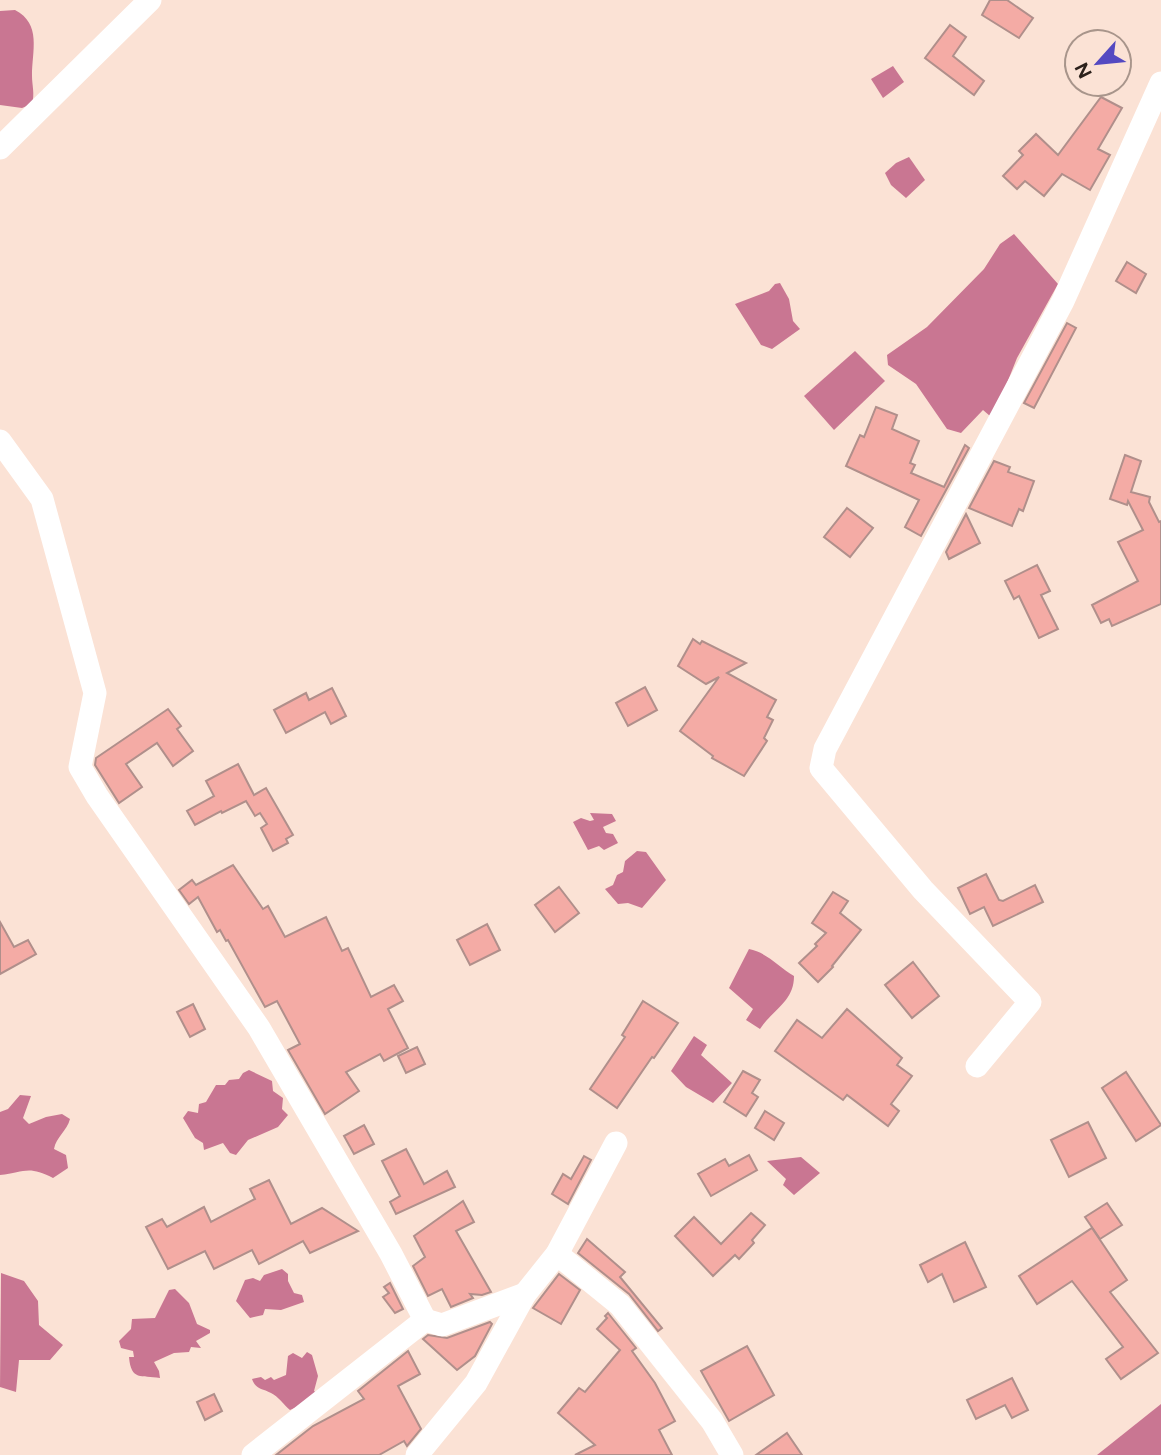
<svg xmlns="http://www.w3.org/2000/svg" width="1161" height="1455" viewBox="0 0 1161 1455" font-family="Figtree,sans-serif">
<rect width="100%" height="100%" fill="#fbe2d5"/>
<g fill="#c97692">
<path d="M 15,10 C 42,24 32,51 32,76 C 32,85 35,94 32,104 L 22,108 L 0,105 L 0,11 Z"/>
<path d="M 893,66 L 904,82 L 883,98 L 871,79 Z"/>
<path d="M 909,157 L 925,180 L 906,198 L 891,185 L 885,173 L 896,163 Z"/>
<path d="M 1014,234 L 1058,284 L 1017,358 L 1001,398 L 990,416 L 983,410 L 961,433 L 947,429 L 916,384 L 888,365 L 887,355 L 927,327 L 984,269 L 1000,244 Z"/>
<path d="M 780,283 L 789,299 L 793,321 L 800,329 L 772,349 L 761,345 L 735,304 L 769,291 L 775,284 Z"/>
<path d="M 855,351 L 885,381 L 834,430 L 804,396 Z"/>
<path d="M 590,813 L 612,814 L 616,821 L 603,827 L 606,833 L 613,834 L 618,843 L 604,850 L 599,846 L 588,850 L 573,822 L 581,818 L 590,821 L 594,820 Z"/>
<path d="M 637,851 L 646,852 L 666,880 L 642,908 L 628,903 L 618,904 L 605,889 L 613,885 L 617,875 L 623,872 L 625,861 Z"/>
<path d="M 749,949 C 766,952 779,967 794,976 C 794,1002 773,1009 760,1029 L 746,1020 L 753,1009 L 729,988 Z"/>
<path d="M 694,1036 L 707,1045 L 701,1055 L 732,1083 L 713,1103 L 686,1087 L 671,1071 Z"/>
<path d="M 249,1070 L 272,1081 L 273,1091 L 283,1098 L 282,1109 L 288,1115 L 278,1127 L 248,1140 L 236,1155 L 230,1153 L 223,1143 L 204,1150 L 203,1143 L 195,1138 L 183,1118 L 188,1111 L 198,1113 L 199,1104 L 206,1102 L 216,1085 L 225,1085 L 229,1080 L 239,1079 L 243,1073 Z"/>
<path d="M 20,1095 L 31,1096 L 23,1118 L 29,1124 L 46,1117 L 62,1114 L 70,1119 C 67,1131 56,1137 54,1149 L 66,1155 L 68,1168 L 53,1178 C 29,1165 24,1172 0,1175 L 0,1112 L 8,1109 Z"/>
<path d="M 801,1157 L 820,1173 L 794,1195 L 783,1185 L 786,1179 L 767,1161 Z"/>
<path d="M 282,1269 L 288,1274 L 288,1281 L 294,1293 L 302,1295 L 304,1302 L 281,1310 L 265,1309 L 263,1315 L 250,1318 L 236,1301 L 245,1280 L 253,1278 L 260,1281 L 264,1275 Z"/>
<path d="M 1,1273 L 24,1281 L 38,1301 L 39,1325 L 63,1345 L 50,1360 L 19,1360 L 16,1392 L 0,1387 Z"/>
<path d="M 175,1289 L 189,1303 L 197,1324 L 210,1330 L 210,1333 L 196,1341 L 201,1348 L 191,1347 L 189,1352 L 174,1353 L 154,1362 L 159,1371 L 160,1378 C 141,1375 131,1381 129,1357 L 134,1357 L 133,1351 L 121,1348 L 119,1341 L 131,1329 L 132,1319 L 155,1318 L 169,1290 Z"/>
<path d="M 307,1352 L 312,1355 L 318,1376 L 314,1391 L 321,1396 L 290,1410 C 284,1405 278,1396 271,1393 C 262,1388 256,1390 252,1379 L 261,1377 L 265,1380 L 271,1377 L 274,1380 L 286,1375 L 288,1356 L 293,1353 L 302,1358 Z"/>
<path d="M 1161,1404 L 1161,1455 L 1097,1455 Z"/>
</g>
<g fill="#f4aba5" stroke="#b08f8b" stroke-width="2">
<path d="M 990,0 L 1007,0 L 1033,18 L 1019,38 L 982,15 Z"/>
<path d="M 950,25 L 966,37 L 953,56 L 984,81 L 974,95 L 925,58 Z"/>
<path d="M 1101,97 L 1122,108 L 1098,149 L 1110,155 L 1090,190 L 1062,174 L 1044,196 L 1025,181 L 1017,189 L 1003,176 L 1023,155 L 1019,151 L 1036,134 L 1058,155 Z"/>
<path d="M 1127,262 L 1146,274 L 1136,293 L 1116,281 Z"/>
<path d="M 1067,323 L 1076,328 L 1034,408 L 1024,403 Z"/>
<path d="M 876,407 L 897,415 L 892,429 L 919,441 L 910,463 L 915,465 L 911,473 L 944,487 L 965,445 L 969,448 L 921,536 L 905,527 L 919,500 L 846,466 L 860,435 L 864,437 Z"/>
<path d="M 1125,455 L 1141,461 L 1131,492 L 1150,497 L 1149,502 L 1159,522 L 1161,521 L 1161,604 L 1112,626 L 1109,619 L 1101,623 L 1092,605 L 1138,581 L 1118,542 L 1143,530 L 1128,501 L 1127,505 L 1110,499 Z"/>
<path d="M 994,461 L 1010,467 L 1008,472 L 1034,481 L 1023,511 L 1019,509 L 1012,526 L 969,508 Z"/>
<path d="M 847,508 L 873,528 L 850,557 L 824,537 Z"/>
<path d="M 966,514 L 980,543 L 949,559 L 946,552 Z"/>
<path d="M 1037,565 L 1050,591 L 1041,595 L 1058,629 L 1039,638 L 1019,596 L 1014,599 L 1005,581 Z"/>
<path d="M 693,639 L 700,644 L 702,641 L 746,663 L 727,673 L 776,700 L 767,717 L 773,720 L 764,738 L 767,741 L 744,776 L 712,758 L 713,756 L 680,731 L 719,677 L 706,684 L 678,666 Z"/>
<path d="M 645,687 L 657,710 L 628,726 L 616,703 Z"/>
<path d="M 332,688 L 346,716 L 331,724 L 325,712 L 286,733 L 274,710 L 306,693 L 309,700 Z"/>
<path d="M 168,709 L 181,726 L 177,729 L 193,751 L 173,766 L 157,743 L 126,764 L 142,787 L 119,803 L 95,765 L 96,758 Z"/>
<path d="M 238,764 L 254,795 L 266,788 L 293,835 L 286,839 L 288,843 L 273,851 L 261,828 L 267,824 L 260,813 L 255,816 L 246,801 L 222,813 L 221,811 L 195,825 L 187,811 L 214,796 L 206,781 Z"/>
<path d="M 233,865 L 263,909 L 268,906 L 285,937 L 326,917 L 342,951 L 348,948 L 371,997 L 394,985 L 403,1001 L 388,1009 L 408,1048 L 384,1061 L 380,1054 L 346,1072 L 359,1091 L 325,1114 L 288,1050 L 300,1044 L 277,1001 L 265,1007 L 228,940 L 226,941 L 220,930 L 217,932 L 198,897 L 189,904 L 179,890 L 192,880 L 196,885 Z"/>
<path d="M 986,874 L 999,900 L 1003,901 L 1035,885 L 1043,902 L 993,926 L 984,907 L 970,914 L 958,888 Z"/>
<path d="M 559,887 L 579,913 L 555,932 L 535,905 Z"/>
<path d="M 833,892 L 848,901 L 840,913 L 861,930 L 832,966 L 833,967 L 818,982 L 799,963 L 817,946 L 815,944 L 826,933 L 812,923 Z"/>
<path d="M 0,922 L 14,947 L 28,940 L 36,954 L 0,974 Z"/>
<path d="M 487,924 L 500,950 L 470,965 L 457,940 Z"/>
<path d="M 913,962 L 939,996 L 912,1018 L 885,985 Z"/>
<path d="M 643,1001 L 678,1023 L 654,1058 L 652,1057 L 617,1108 L 590,1089 L 625,1037 L 622,1035 Z"/>
<path d="M 193,1004 L 205,1029 L 190,1037 L 177,1012 Z"/>
<path d="M 847,1009 L 902,1058 L 897,1065 L 912,1076 L 891,1104 L 899,1111 L 888,1126 L 847,1095 L 843,1100 L 775,1051 L 797,1020 L 822,1038 Z"/>
<path d="M 417,1047 L 425,1064 L 406,1073 L 398,1056 Z"/>
<path d="M 743,1071 L 760,1080 L 752,1093 L 758,1097 L 746,1116 L 724,1102 Z"/>
<path d="M 1126,1072 L 1161,1125 L 1136,1141 L 1102,1088 Z"/>
<path d="M 765,1111 L 784,1123 L 774,1140 L 755,1128 Z"/>
<path d="M 1088,1122 L 1106,1158 L 1069,1177 L 1051,1140 Z"/>
<path d="M 364,1125 L 374,1144 L 354,1154 L 344,1136 Z"/>
<path d="M 406,1149 L 424,1184 L 447,1171 L 455,1187 L 396,1214 L 390,1202 L 400,1196 L 382,1161 Z"/>
<path d="M 749,1155 L 757,1170 L 711,1196 L 698,1174 L 725,1159 L 729,1166 Z"/>
<path d="M 584,1156 L 591,1160 L 568,1204 L 552,1194 L 563,1174 L 571,1179 Z"/>
<path d="M 269,1180 L 291,1224 L 322,1208 L 358,1231 L 310,1253 L 303,1241 L 259,1264 L 252,1250 L 214,1269 L 205,1251 L 168,1269 L 146,1227 L 162,1219 L 167,1227 L 204,1207 L 211,1222 L 255,1199 L 250,1189 Z"/>
<path d="M 463,1201 L 474,1222 L 456,1231 L 491,1292 L 482,1295 L 470,1294 L 473,1298 L 451,1307 L 442,1289 L 428,1296 L 413,1266 L 425,1257 L 414,1236 Z"/>
<path d="M 1107,1203 L 1122,1225 L 1100,1239 L 1085,1217 Z"/>
<path d="M 751,1213 L 765,1225 L 752,1240 L 754,1243 L 739,1259 L 735,1255 L 713,1276 L 675,1236 L 694,1217 L 721,1244 Z"/>
<path d="M 1092,1228 L 1127,1280 L 1110,1292 L 1158,1353 L 1121,1379 L 1106,1359 L 1123,1347 L 1072,1281 L 1037,1304 L 1019,1276 Z"/>
<path d="M 587,1239 L 625,1272 L 620,1277 L 662,1328 L 658,1331 L 629,1294 L 578,1253 Z"/>
<path d="M 965,1242 L 986,1287 L 954,1302 L 942,1274 L 928,1282 L 920,1265 Z"/>
<path d="M 559,1274 L 580,1290 L 561,1324 L 533,1308 Z"/>
<path d="M 390,1283 L 403,1309 L 395,1313 L 383,1297 L 389,1293 L 384,1287 Z"/>
<path d="M 608,1313 L 636,1348 L 632,1351 L 655,1383 L 675,1421 L 659,1430 L 672,1455 L 575,1455 L 595,1445 L 558,1413 L 579,1388 L 585,1392 L 620,1350 L 597,1329 L 607,1318 L 605,1316 Z"/>
<path d="M 490,1322 L 492,1324 L 475,1356 L 457,1370 L 423,1339 L 428,1335 L 447,1338 Z"/>
<path d="M 747,1346 L 774,1395 L 729,1421 L 701,1371 Z"/>
<path d="M 408,1351 L 420,1374 L 398,1386 L 421,1429 L 407,1446 L 404,1441 L 379,1455 L 276,1455 L 313,1426 L 364,1399 L 358,1391 Z"/>
<path d="M 1012,1378 L 1028,1410 L 1012,1418 L 1005,1405 L 976,1419 L 967,1400 Z"/>
<path d="M 214,1394 L 222,1411 L 205,1420 L 197,1402 Z"/>
<path d="M 787,1433 L 802,1455 L 756,1455 Z"/>
</g>
<g fill="none" stroke-linecap="round" stroke-linejoin="round">
<g stroke="#fff" stroke-width="23">
<path d="M 0,148 L 150,0"/>
<path d="M 0,441 L 42,499 L 95,693 L 80,767 L 97,796 L 259,1028 L 391,1254 L 425,1320"/>
<path d="M 977,1066 L 1030,1002 L 923,890 L 821,768 L 825,749 L 1063,301 L 1161,83"/>
<path d="M 557,1254 L 620,1305 L 712,1421 L 732,1455"/>
<path d="M 253,1455 L 425,1320 L 442,1325 L 525,1294"/>
<path d="M 417,1455 L 476,1383 L 525,1294 L 557,1254 L 616,1143"/>
</g>
</g>
<g transform="translate(1098 63) rotate(243)"><circle r="33" fill="#fbe2d5" stroke="#a8958b" stroke-width="2"/>
<path d="M0-5L12 26L0 18L-12 26Z" fill="#5449c1"/>
<text y="-10" font-size="19" font-weight="bold" text-anchor="middle" fill="#2c211b">N</text>
</g>
</svg>
